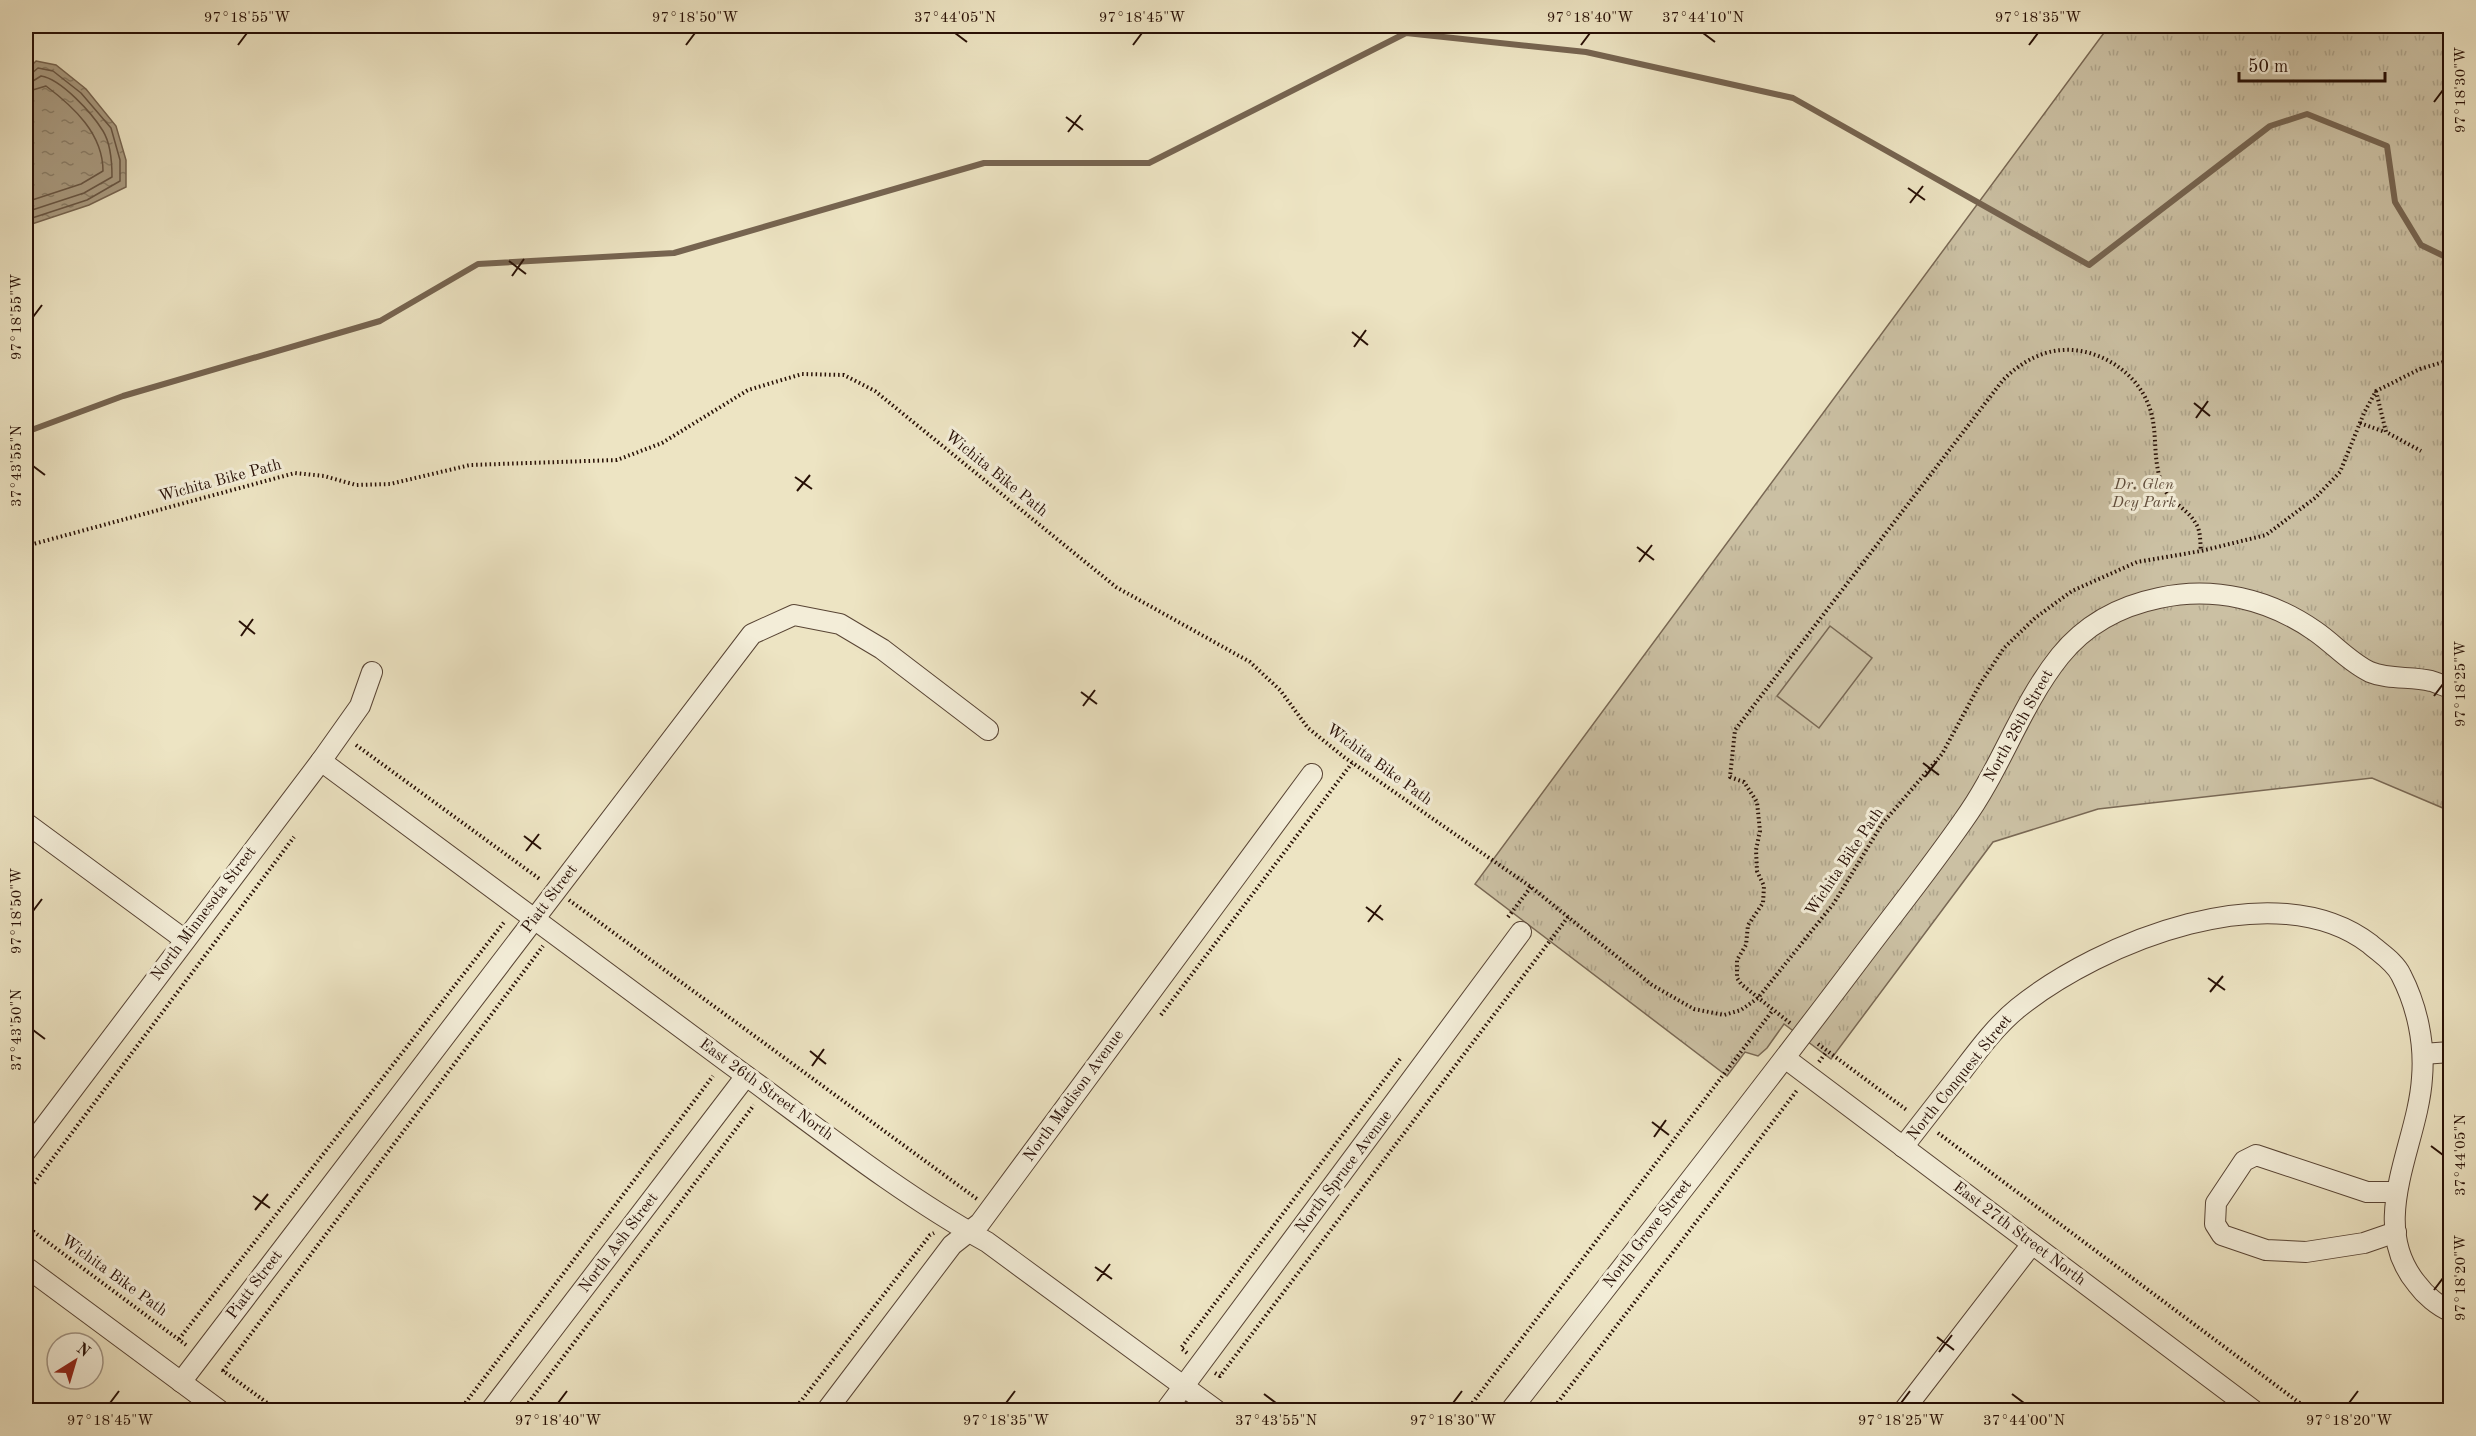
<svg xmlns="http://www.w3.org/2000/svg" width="2476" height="1436" viewBox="0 0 2476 1436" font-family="'Old Standard TT',serif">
<defs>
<pattern id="grass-tufts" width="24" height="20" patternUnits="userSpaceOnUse" patternTransform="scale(1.5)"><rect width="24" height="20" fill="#cbc0a3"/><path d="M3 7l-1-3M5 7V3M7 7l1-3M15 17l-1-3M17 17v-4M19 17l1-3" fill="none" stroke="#aea48b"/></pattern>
<pattern id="water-ripples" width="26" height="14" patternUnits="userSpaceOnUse" patternTransform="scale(1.5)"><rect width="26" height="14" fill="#aa9c82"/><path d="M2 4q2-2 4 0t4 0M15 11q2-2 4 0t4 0" fill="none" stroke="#8a7e68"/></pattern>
</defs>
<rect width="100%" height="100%" fill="#ede4c3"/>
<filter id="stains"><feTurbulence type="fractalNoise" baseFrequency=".00333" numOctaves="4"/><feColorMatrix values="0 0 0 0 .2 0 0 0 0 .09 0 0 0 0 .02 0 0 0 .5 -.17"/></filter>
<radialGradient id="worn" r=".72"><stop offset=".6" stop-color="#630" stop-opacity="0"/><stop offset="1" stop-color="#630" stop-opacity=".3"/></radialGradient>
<path fill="url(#grass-tufts)" stroke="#796854" stroke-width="1.5" d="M 2109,26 L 2450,26 L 2450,811 L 2372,778 L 2098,809 L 1993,842 L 1831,1059 L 1784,1024 L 1767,1048 L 1758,1056 L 1745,1052 L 1727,1076 L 1475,884 Z"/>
<path fill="#cbc0a3" stroke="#796854" stroke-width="1.5" d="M 1830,626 L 1872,658 L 1819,728 L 1777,696 Z"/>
<path fill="url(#water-ripples)" stroke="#766450" stroke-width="1.5" d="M 36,61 L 56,65 L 86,89 L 116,126 L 126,160 L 126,187 L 89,205 L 26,226 L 26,71 Z"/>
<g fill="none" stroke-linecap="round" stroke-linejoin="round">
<g stroke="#685644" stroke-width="1.5">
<path d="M 26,75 L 31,74 L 38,68 L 53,71 L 81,93 L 111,128 L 120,160 L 120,181 L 87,200 L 26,220"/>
<path d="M 26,83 L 33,81 L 41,76 C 61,79 92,113 103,131 C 111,144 112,163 112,177 L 84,193 L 26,212"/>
<path d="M 26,92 L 46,86 C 74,107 103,134 103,171 L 81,184 L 26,202"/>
</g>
<path stroke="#766450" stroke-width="6" d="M 26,432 L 123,396 L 380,321 L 478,264 L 674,253 L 984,163 L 1149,163 L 1406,33 L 1586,52 L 1793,98 L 2089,265 L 2270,126 L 2307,114 L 2387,146 L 2395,202 L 2421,245 L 2450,259"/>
<g stroke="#584434" stroke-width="22">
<g id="minor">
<path d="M 321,761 C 457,862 593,963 730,1064 C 814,1125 897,1192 987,1242 L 1216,1410"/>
<path d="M 26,823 L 185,940"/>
<path d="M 2423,1054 L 2450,1052"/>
<path d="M 1785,1058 L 2253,1410"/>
<path d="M 1903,1147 C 1923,1121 1943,1096 1963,1070 C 1979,1049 1997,1025 2018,1008 C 2100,942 2275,871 2370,944 C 2380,953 2395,962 2401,975 C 2417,1006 2425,1043 2422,1078 C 2418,1145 2366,1223 2417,1284 C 2425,1295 2438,1306 2450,1311"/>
<path d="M 26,1151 L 321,761 L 360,706 L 372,672"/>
<path d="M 2396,1232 L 2364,1243 L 2306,1252 L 2266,1250 L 2222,1235 L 2215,1224 L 2216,1203 L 2244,1161 L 2256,1155 L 2367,1192 L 2397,1192"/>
<path d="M 26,1267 L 219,1410"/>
<path d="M 181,1382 L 752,634 L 794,615 L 840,624 L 882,649 L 988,730"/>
<path d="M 491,1410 L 746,1076"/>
<path d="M 827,1410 L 952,1245 L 980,1223 L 1312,774"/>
<path d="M 1166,1410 L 1521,932"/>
<path d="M 1511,1410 C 1626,1262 1743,1114 1856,964 C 1891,917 1929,870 1963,821 C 2001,769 2020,706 2060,656 C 2085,625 2120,606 2159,598 C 2214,586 2269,599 2315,631 C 2334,644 2349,662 2370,672 C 2389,680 2411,676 2431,681 C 2438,683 2444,686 2450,688"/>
<path d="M 1904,1410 L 2032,1244"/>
</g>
</g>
<g stroke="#270f05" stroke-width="4" stroke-dasharray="1.5 3" stroke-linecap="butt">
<path d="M 2376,391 L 2386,432 L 2421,451"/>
<path d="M 2360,423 L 2385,432"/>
<path d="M 26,546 L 295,473 L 324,476 L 356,485 L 390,484 L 470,465 L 617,460 L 662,443 L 748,390 L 802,374 L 844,375 L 875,391 L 1116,587 L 1250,662 L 1280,690 L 1308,728 L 1344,757 L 1531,887 L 1652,985 L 1694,1009 L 1724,1015 L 1741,1010 L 1758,998 L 1834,903 L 1882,824 L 1942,754 L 1980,684 L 2004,648 L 2035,618 L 2072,591 L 2137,562 L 2201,551 L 2266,535 L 2315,498 L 2340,472 L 2364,413 L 2376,391 L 2420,369 L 2450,360"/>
<path d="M 356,745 L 541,880"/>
<path d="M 569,900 L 977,1199"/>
<path d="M 1508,917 L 1531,887"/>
<path d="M 1161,1015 L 1352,763"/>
<path d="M 1790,1023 L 1741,984 L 1737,978 L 1737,960 L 1746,945 L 1748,925 L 1763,903 L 1764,886 L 1757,871 L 1756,850 L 1760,831 L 1757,802 L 1744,782 L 1730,777 L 1735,730 L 2003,380 C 2014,369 2025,361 2040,355 C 2082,338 2134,365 2149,406 C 2159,433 2151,458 2163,487 C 2171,503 2189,510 2196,524 C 2201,531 2200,543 2201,551"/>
<path d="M 1818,1044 L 1908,1111"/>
<path d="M 1819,1062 L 1827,1051"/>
<path d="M 1938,1133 L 2309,1410"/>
<path d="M 26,1194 L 294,837"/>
<path d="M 26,1226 L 186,1345"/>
<path d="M 179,1339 L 505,921"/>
<path d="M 1187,1353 L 1181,1348 L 1400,1059"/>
<path d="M 222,1370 L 277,1410"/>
<path d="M 223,1371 L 543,946"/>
<path d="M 1215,1373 L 1220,1376 L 1568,917"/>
<path d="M 460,1410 L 713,1076"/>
<path d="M 523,1410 L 754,1105"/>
<path d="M 794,1410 L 930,1235 L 934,1233"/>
<path d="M 1467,1410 L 1773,1010"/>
<path d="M 1552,1410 L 1798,1089"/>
</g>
<use href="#minor" stroke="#f3edd8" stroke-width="20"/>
</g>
<path fill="none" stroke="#270f05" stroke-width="2" d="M 955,33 L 967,42M 1703,33 L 1715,42M 238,45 L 247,33M 686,45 L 695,33M 1133,45 L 1142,33M 1581,45 L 1590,33M 2029,45 L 2038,33M 2434,102 L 2443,90M 1066,117 L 1083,130M 1068,132 L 1081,115M 1908,188 L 1925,200M 1910,203 L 1923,186M 509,261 L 526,274M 512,276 L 524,259M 33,317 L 42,305M 1352,332 L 1368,345M 1354,347 L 1366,330M 2194,403 L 2210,416M 2196,418 L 2208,401M 33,466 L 45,475M 795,477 L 812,489M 797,491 L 810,475M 1637,547 L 1654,560M 1639,562 L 1652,545M 239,621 L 255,634M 241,636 L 253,619M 1081,692 L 1097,704M 2434,696 L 2443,684M 1083,706 L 1095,690M 1923,763 L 1939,775M 1925,777 L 1937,761M 524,836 L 541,849M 526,851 L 539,834M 1366,907 L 1383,920M 33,911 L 42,899M 1368,922 L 1381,905M 2208,978 L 2225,990M 2210,992 L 2223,976M 33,1030 L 45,1039M 810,1051 L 826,1064M 812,1066 L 824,1049M 1652,1122 L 1669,1135M 1654,1137 L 1666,1120M 2431,1146 L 2443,1155M 253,1196 L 270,1208M 255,1210 L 268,1194M 1095,1267 L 1112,1279M 1097,1281 L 1110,1264M 2434,1290 L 2443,1278M 1937,1337 L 1954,1350M 1939,1352 L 1952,1335M 1264,1394 L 1276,1403M 2012,1394 L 2024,1403M 110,1403 L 119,1391M 558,1403 L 567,1391M 1006,1403 L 1015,1391M 1453,1403 L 1462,1391M 1901,1403 L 1910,1391M 2349,1403 L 2358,1391"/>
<g text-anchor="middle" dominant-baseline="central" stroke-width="6" stroke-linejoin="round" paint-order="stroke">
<g font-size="16" fill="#270f05" stroke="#f3edd8">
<text transform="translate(996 474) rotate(39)">Wichita Bike Path</text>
<text transform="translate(220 481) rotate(-15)">Wichita Bike Path</text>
<text transform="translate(2019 726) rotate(-61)">North 28th Street</text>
<text transform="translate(1379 765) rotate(36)">Wichita Bike Path</text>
<text transform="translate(1845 862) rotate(-56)">Wichita Bike Path</text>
<text transform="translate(550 899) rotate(-53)">Piatt Street</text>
<text transform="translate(204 914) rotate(-53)">North Minnesota Street</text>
<text transform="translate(1960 1078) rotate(-51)">North Conquest Street</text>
<text transform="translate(766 1090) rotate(36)">East 26th Street North</text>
<text transform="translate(1074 1096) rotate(-54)">North Madison Avenue</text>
<text transform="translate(1344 1172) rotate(-53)">North Spruce Avenue</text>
<text transform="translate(1648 1234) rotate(-52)">North Grove Street</text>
<text transform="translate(2019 1234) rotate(37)">East 27th Street North</text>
<text transform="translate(619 1243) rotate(-53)">North Ash Street</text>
<text transform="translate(114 1276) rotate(36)">Wichita Bike Path</text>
<text transform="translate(255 1285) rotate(-53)">Piatt Street</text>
</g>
<g font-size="16" font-style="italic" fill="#604d3c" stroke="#f3edd8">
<text x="2144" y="485">Dr. Glen<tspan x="2144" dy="18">Dey Park</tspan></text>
</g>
</g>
<rect width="2476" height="1436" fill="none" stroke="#ede4c3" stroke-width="66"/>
<g transform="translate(75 1361) rotate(37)"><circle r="28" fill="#f3edd8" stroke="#a19484" stroke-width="1.5"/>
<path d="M0-4.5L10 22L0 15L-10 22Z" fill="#8f2418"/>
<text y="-9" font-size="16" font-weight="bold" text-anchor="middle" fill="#270f05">N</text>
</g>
<path d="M2239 72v9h146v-9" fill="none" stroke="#270f05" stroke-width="3"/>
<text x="2248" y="72" font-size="18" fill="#270f05" stroke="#f3edd8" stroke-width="4.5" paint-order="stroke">50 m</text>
<rect x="33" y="33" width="2410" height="1370" fill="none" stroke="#270f05" stroke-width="2"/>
<g font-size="15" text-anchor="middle" fill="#270f05">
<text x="247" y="22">97°18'55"W</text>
<text x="695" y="22">97°18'50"W</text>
<text x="955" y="22">37°44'05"N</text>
<text x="1142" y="22">97°18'45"W</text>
<text x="1590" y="22">97°18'40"W</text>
<text x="1703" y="22">37°44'10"N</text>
<text x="2038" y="22">97°18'35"W</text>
<text transform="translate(2460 90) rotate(-90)" y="5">97°18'30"W</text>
<text transform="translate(16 317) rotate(-90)" y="5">97°18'55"W</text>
<text transform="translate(16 466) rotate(-90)" y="5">37°43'55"N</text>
<text transform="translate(2460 684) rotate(-90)" y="5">97°18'25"W</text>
<text transform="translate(16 911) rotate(-90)" y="5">97°18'50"W</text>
<text transform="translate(16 1030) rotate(-90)" y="5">37°43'50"N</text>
<text transform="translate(2460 1155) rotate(-90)" y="5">37°44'05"N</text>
<text transform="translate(2460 1278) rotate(-90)" y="5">97°18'20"W</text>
<text x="110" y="1425">97°18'45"W</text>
<text x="558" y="1425">97°18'40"W</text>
<text x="1006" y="1425">97°18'35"W</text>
<text x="1276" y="1425">37°43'55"N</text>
<text x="1453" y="1425">97°18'30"W</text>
<text x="1901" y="1425">97°18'25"W</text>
<text x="2024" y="1425">37°44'00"N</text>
<text x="2349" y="1425">97°18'20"W</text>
</g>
<rect width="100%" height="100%" filter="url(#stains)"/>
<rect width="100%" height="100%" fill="url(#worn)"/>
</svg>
